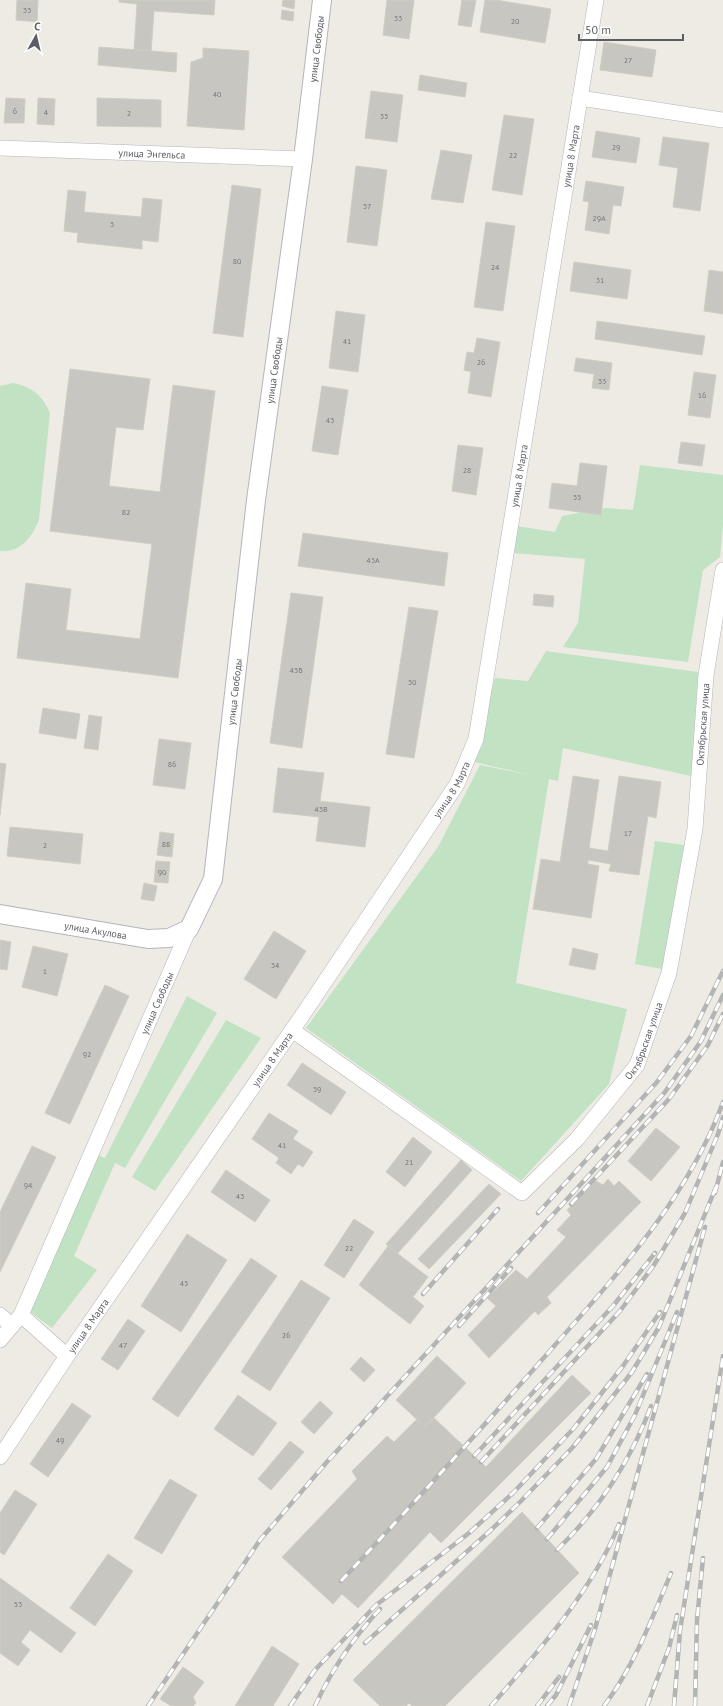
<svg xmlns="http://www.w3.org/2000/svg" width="723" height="1706" viewBox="0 0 723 1706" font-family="'PT Sans',sans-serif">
<rect width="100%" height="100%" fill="#edebe3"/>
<g fill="#c1e3c3">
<path d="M 13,383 C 32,387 42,395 50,413 L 39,519 C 33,536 21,553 0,551 L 0,386 Z"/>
<path d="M 640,465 L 723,475 L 723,525 L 720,557 L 703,570 L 688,662 L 563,647 L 578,623 L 585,559 L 513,553 L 517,526 L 555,532 L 562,516 L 606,508 L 633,510 Z"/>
<path d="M 546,651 L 698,672 L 691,776 L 563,748 L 558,781 L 549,779 L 516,983 L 627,1009 L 609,1084 L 521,1181 L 306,1028 L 438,847 L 480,765 L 531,775 L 474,762 L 495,678 L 528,681 Z"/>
<path d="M 655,841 L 684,845 L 662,969 L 635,964 Z"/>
<path d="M 187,996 L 217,1013 L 125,1168 L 115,1163 L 74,1256 L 97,1270 L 52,1328 L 29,1311 L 96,1154 L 105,1158 Z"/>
<path d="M 226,1020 L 261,1038 L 155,1191 L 132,1177 Z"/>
</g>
<g fill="#c8c6c0" stroke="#d1cdc2">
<path d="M 17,0 L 38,0 L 37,22 L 16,20 Z"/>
<path d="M 119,0 L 215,0 L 214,15 L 154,11 L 151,52 L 134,51 L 137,4 L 119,2 Z"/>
<path d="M 283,0 L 295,0 L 294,9 L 282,6 Z"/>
<path d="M 387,0 L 414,0 L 409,39 L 383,35 Z"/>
<path d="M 462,0 L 476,0 L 471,27 L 458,25 Z"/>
<path d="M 485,0 L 496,0 L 551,9 L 545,43 L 480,32 Z"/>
<path d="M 282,10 L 294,12 L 293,21 L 281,19 Z"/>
<path d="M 604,42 L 656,50 L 652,77 L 600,70 Z"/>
<path d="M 99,47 L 177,53 L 176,72 L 98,65 Z"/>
<path d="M 203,48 L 249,51 L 244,130 L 187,126 L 191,62 L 203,58 Z"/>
<path d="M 420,75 L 467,83 L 465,97 L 418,90 Z"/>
<path d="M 371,91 L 403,95 L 397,142 L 365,138 Z"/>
<path d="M 6,98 L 25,99 L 24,123 L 4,123 Z"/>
<path d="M 38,98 L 55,99 L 54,125 L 37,124 Z"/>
<path d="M 97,98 L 161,100 L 161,127 L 97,126 Z"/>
<path d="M 504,115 L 534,119 L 522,195 L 492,190 Z"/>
<path d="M 596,131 L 640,138 L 636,163 L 592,157 Z"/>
<path d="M 663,137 L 709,143 L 700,211 L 673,207 L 678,168 L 659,165 Z"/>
<path d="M 441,150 L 472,155 L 463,203 L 431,199 Z"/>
<path d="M 356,166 L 387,170 L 377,246 L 347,242 Z"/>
<path d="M 586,181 L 624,187 L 621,206 L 613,205 L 609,234 L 585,230 L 589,202 L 583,201 Z"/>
<path d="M 232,185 L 261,189 L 243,337 L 213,333 Z"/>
<path d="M 68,190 L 86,192 L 84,212 L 141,217 L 143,198 L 162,200 L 158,242 L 142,240 L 142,249 L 77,242 L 78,233 L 64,231 Z"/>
<path d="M 486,222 L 515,226 L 503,311 L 474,307 Z"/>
<path d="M 574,262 L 631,270 L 627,299 L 570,291 Z"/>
<path d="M 709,270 L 723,272 L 723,314 L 704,311 Z"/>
<path d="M 336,311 L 365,315 L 358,372 L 329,368 Z"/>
<path d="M 597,321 L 705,336 L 702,355 L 595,339 Z"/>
<path d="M 477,338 L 500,342 L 491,397 L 468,393 L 471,372 L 464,370 L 467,352 L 474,353 Z"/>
<path d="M 576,358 L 612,363 L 609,390 L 592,388 L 594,374 L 574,371 Z"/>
<path d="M 70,369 L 150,379 L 143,430 L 116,427 L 109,486 L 160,492 L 173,385 L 215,391 L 178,678 L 17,658 L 26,583 L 71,589 L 66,630 L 140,639 L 152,544 L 50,531 Z"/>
<path d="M 694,372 L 716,375 L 710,418 L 688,415 Z"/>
<path d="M 322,386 L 348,390 L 338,455 L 312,451 Z"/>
<path d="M 681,442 L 705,445 L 702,466 L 678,463 Z"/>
<path d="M 458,445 L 483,448 L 476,495 L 452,491 Z"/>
<path d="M 580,463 L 607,466 L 601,515 L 549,508 L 552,483 L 577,486 Z"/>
<path d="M 303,533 L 448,553 L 444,586 L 298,566 Z"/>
<path d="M 291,593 L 323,597 L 302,748 L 270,743 Z"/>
<path d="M 534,594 L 554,596 L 553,607 L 533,605 Z"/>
<path d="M 409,607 L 438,611 L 414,758 L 386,754 Z"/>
<path d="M 43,708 L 80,714 L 76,739 L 39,733 Z"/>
<path d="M 89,715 L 102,717 L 98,750 L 84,748 Z"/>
<path d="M 159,739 L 191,743 L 185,789 L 153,785 Z"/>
<path d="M 0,763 L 6,764 L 0,815 Z"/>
<path d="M 278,768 L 324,773 L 320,801 L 370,807 L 365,847 L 316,841 L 319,817 L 273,812 Z"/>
<path d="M 573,776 L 599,780 L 589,848 L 608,851 L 619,776 L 661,782 L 656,818 L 648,816 L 639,875 L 609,871 L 611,864 L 588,860 L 588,864 L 599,866 L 591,918 L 533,909 L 541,859 L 560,862 Z"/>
<path d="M 10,827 L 83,834 L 80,864 L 7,856 Z"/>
<path d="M 160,832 L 174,834 L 172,857 L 157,855 Z"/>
<path d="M 156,861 L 170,862 L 168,883 L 154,882 Z"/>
<path d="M 144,883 L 157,886 L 154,901 L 141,899 Z"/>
<path d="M 274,931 L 306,951 L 276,999 L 244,979 Z"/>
<path d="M 0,940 L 11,942 L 7,970 L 0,969 Z"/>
<path d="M 33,946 L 68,954 L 57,996 L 22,987 Z"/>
<path d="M 573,948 L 598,954 L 595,970 L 569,965 Z"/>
<path d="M 105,985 L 129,996 L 70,1124 L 45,1113 Z"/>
<path d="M 302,1063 L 346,1092 L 331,1115 L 287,1085 Z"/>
<path d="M 269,1113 L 298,1131 L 293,1139 L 313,1152 L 303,1167 L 298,1164 L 291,1174 L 276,1163 L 279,1158 L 252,1139 Z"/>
<path d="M 656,1128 L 680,1147 L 651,1181 L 628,1161 Z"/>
<path d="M 413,1137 L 432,1152 L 405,1187 L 386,1172 Z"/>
<path d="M 32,1146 L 56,1157 L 0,1272 L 0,1212 Z"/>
<path d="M 461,1160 L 472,1170 L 397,1254 L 386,1244 Z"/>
<path d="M 226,1170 L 270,1200 L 255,1222 L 211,1192 Z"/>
<path d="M 608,1179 L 614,1186 L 619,1181 L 641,1202 L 547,1297 L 551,1303 L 538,1315 L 535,1311 L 489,1358 L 468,1335 L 496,1306 L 487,1298 L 516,1270 L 527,1279 L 566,1237 L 557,1230 L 571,1215 L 567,1210 L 596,1181 L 603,1185 Z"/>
<path d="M 489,1184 L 501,1194 L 429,1269 L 418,1259 Z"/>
<path d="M 354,1219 L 374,1232 L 344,1278 L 324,1265 Z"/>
<path d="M 187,1234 L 227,1260 L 181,1332 L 141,1306 Z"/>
<path d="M 388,1246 L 428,1277 L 413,1297 L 424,1306 L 410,1324 L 359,1285 Z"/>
<path d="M 251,1258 L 277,1276 L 178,1417 L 152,1399 Z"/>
<path d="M 301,1280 L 330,1298 L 270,1391 L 241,1372 Z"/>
<path d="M 128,1319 L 145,1331 L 118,1370 L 101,1359 Z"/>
<path d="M 437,1356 L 466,1383 L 425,1427 L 396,1400 Z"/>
<path d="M 361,1357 L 375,1370 L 364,1382 L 350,1369 Z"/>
<path d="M 572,1375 L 591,1393 L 441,1543 L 430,1532 L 358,1608 L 342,1594 L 333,1604 L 282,1557 L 357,1479 L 352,1471 L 387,1436 L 394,1442 L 417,1419 L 425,1427 L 434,1418 L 486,1467 Z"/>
<path d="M 238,1395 L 277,1423 L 253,1456 L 214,1429 Z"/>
<path d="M 320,1401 L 333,1413 L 314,1434 L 301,1422 Z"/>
<path d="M 72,1403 L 91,1416 L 48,1477 L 30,1464 Z"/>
<path d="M 290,1441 L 304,1452 L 271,1490 L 258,1479 Z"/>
<path d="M 170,1479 L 197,1495 L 162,1554 L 134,1538 Z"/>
<path d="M 15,1490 L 37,1504 L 4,1555 L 0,1552 L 0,1513 Z"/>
<path d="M 522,1512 L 579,1573 L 445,1706 L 412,1706 L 409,1703 L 406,1706 L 380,1706 L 353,1680 Z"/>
<path d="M 108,1554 L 133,1571 L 95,1626 L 70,1608 Z"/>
<path d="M 0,1578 L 76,1633 L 61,1653 L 30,1630 L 21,1642 L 30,1650 L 18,1666 L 0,1653 Z"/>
<path d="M 272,1646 L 299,1664 L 273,1706 L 235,1706 Z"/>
<path d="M 183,1667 L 204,1682 L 193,1697 L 196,1703 L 193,1706 L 171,1706 L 160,1699 Z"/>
</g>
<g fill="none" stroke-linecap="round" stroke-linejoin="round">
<g stroke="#b4b5b9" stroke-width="16">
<g id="minor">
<path d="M 580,98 L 723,120"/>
<path id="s1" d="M 0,148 L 303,159"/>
<path id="s2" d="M 292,1030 L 522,1193 L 577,1139 L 637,1065 L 669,973 L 695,829 L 706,675 L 723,570"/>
<path d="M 0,1315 L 12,1326"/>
<path d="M 21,1315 L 67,1356"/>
<path id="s3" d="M 0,1340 L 21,1315 L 189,929"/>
<path id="s4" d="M 0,1457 L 67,1356 L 306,1010 L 457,784 L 476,739 L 596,0"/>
</g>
</g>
<g stroke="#b4b5b9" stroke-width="20">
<g id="tertiary">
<path id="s5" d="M 0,914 L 148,939 L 169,938 L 189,929 L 213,879 L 256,500 L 303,159 L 322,0"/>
</g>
</g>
<use href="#minor" stroke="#fff" stroke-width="15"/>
<use href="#tertiary" stroke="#fff" stroke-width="18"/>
<g stroke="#b3b4b4" stroke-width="4.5">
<g id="rail">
<path d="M 715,1193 L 723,1162"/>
<path d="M 571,1204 L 669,1099 L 708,1045 L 723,1014"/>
<path d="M 538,1213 L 657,1082 L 691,1036 L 723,971"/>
<path d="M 423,1294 L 498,1209"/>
<path d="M 459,1326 L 511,1268"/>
<path d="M 474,1456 L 613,1306 L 655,1253"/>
<path d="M 481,1462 L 620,1311 L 654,1265 L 685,1213 L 718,1134 L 723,1117"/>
<path d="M 537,1528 L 596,1459 L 647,1374"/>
<path d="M 547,1539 L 607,1467 L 635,1415 L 677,1312"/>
<path d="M 557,1550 C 598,1510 631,1460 651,1406"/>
<path d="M 341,1581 C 414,1503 485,1425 555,1345 C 620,1271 689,1196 723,1102"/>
<path d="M 365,1643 L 491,1530 L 521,1501 L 573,1447 L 632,1372 L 659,1327 L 716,1187"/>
<path d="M 148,1706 L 260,1540 L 326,1463 L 665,1092 L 701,1041 L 723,995"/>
<path d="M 290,1706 L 315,1670 L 375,1606 L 469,1533 L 513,1493 L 574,1428 L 623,1366 L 660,1312"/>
<path d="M 315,1706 C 331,1671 354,1637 380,1609"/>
<path d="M 491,1706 C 536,1654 594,1589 619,1524"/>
<path d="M 537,1706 L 559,1677"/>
<path d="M 547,1706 L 556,1695 L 591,1625"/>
<path d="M 569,1706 L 595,1629 L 705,1227"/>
<path d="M 604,1706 C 634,1666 652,1619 671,1573"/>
<path d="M 647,1706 L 669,1648 L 677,1615"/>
<path d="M 674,1706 L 680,1631 L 723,1356"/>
<path d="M 695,1706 L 697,1620 L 703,1558"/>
</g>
</g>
<use href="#rail" stroke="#fff" stroke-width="3" stroke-dasharray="9" stroke-linecap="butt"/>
</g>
<g text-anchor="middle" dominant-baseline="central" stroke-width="3" stroke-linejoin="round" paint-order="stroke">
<g font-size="8" fill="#76787a">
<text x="27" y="10">33</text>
<text x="398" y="18">33</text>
<text x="515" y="21">20</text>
<text x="628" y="60">27</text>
<text x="217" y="94">40</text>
<text x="15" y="111">6</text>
<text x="46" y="112">4</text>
<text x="129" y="113">2</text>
<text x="384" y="116">35</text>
<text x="616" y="147">29</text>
<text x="513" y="155">22</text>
<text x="367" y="206">37</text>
<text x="599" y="218">29А</text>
<text x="112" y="224">3</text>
<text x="237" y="261">80</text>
<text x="495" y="267">24</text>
<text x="600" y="280">31</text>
<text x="347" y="341">41</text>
<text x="481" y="362">26</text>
<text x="602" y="381">33</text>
<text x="702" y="395">16</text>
<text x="330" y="420">43</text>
<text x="467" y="470">28</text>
<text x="577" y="497">35</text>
<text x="126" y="512">82</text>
<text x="373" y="560">43А</text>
<text x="296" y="670">43Б</text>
<text x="412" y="682">30</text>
<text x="172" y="764">86</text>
<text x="321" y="809">43В</text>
<text x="628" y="833">17</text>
<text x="166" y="844">88</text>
<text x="45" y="845">2</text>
<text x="162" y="872">90</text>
<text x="275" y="965">34</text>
<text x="45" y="971">1</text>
<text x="87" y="1054">92</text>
<text x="317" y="1089">39</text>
<text x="282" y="1145">41</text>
<text x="409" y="1162">21</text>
<text x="28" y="1185">94</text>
<text x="240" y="1196">43</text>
<text x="349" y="1248">22</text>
<text x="184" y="1283">45</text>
<text x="286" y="1335">26</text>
<text x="123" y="1345">47</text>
<text x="60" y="1440">49</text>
<text x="18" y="1604">53</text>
</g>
<g font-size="10" fill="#5b5e63" stroke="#fff">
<text stroke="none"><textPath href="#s5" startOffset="1085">улица Свободы</textPath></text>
<text stroke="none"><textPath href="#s1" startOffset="152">улица Энгельса</textPath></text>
<text stroke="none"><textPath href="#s4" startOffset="1453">улица 8 Марта</textPath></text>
<text stroke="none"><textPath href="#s5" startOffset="761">улица Свободы</textPath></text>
<text stroke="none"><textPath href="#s4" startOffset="1129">улица 8 Марта</textPath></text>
<text stroke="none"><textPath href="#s5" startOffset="437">улица Свободы</textPath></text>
<text stroke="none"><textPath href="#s2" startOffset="803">Октябрьская улица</textPath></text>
<text stroke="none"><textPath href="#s4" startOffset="806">улица 8 Марта</textPath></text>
<text stroke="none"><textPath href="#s5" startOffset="97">улица Акулова</textPath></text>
<text stroke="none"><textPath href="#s3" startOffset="373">улица Свободы</textPath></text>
<text stroke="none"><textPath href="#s2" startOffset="479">Октябрьская улица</textPath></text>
<text stroke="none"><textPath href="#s4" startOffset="482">улица 8 Марта</textPath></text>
<text stroke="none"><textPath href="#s4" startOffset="158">улица 8 Марта</textPath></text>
</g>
</g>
<g transform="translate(36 36) rotate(8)" stroke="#ffffff" stroke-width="3" paint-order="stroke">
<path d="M0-3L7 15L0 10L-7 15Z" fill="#5b5e63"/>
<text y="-6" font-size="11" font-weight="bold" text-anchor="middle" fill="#5b5e63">С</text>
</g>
<path d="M579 34v6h104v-6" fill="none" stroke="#5b5e63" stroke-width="2"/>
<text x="585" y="34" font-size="12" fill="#5b5e63" stroke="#ffffff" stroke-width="3" paint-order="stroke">50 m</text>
</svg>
